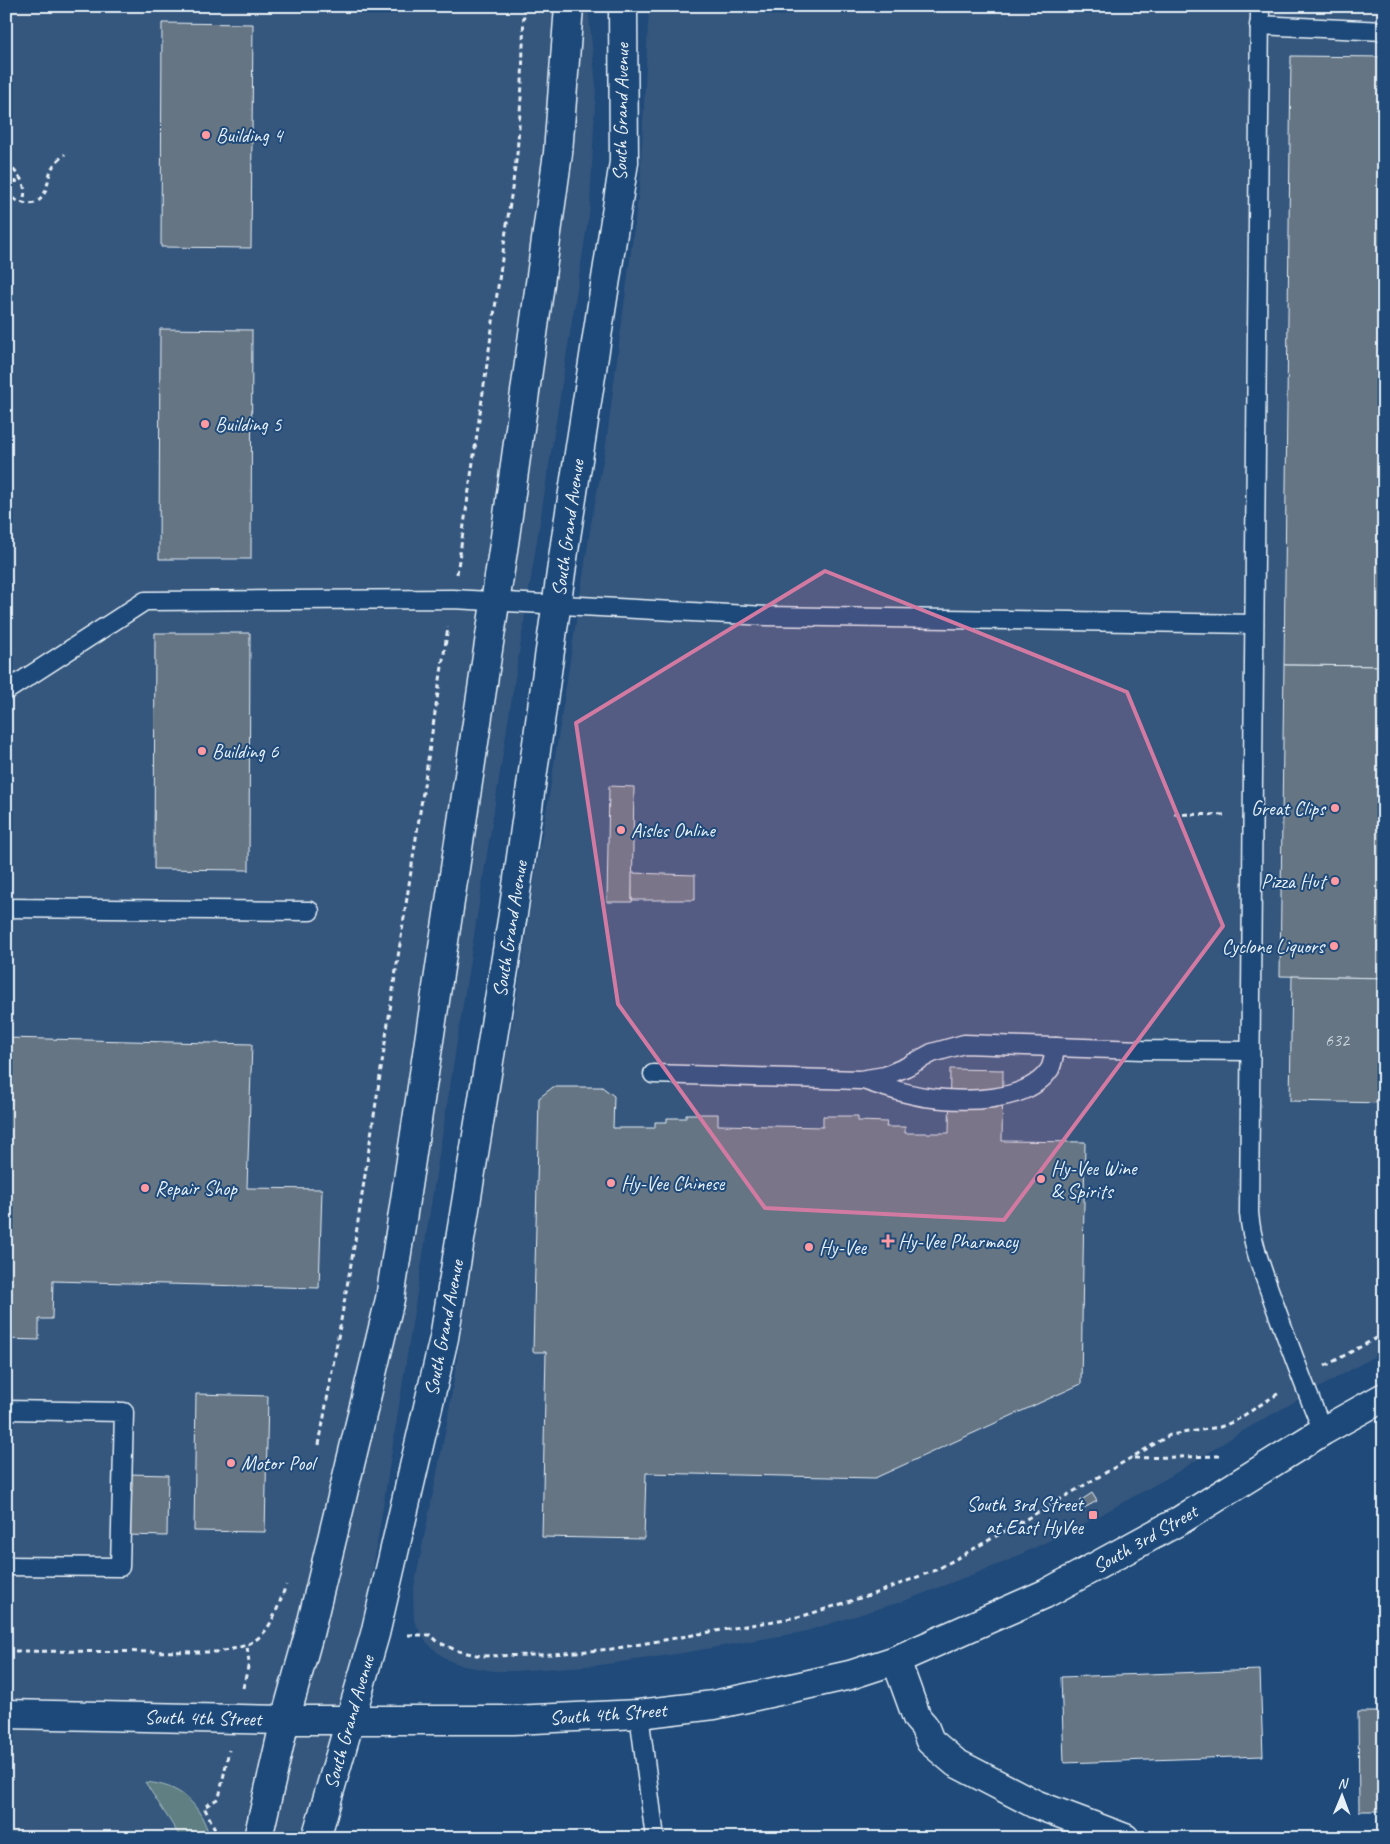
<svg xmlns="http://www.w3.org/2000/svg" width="1390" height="1844" viewBox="0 0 1390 1844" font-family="Caveat,sans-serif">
<rect width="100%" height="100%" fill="#1f4a7a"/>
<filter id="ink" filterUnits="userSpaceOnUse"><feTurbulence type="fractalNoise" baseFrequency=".02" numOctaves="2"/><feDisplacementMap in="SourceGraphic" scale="10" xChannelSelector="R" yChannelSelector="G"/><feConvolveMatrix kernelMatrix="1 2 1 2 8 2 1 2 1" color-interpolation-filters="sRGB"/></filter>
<g filter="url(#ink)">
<g fill="#34577d">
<path d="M 6,6 L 588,6 L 596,86 L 590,208 L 349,1720 L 313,1838 L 6,1838 Z"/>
<path d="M 649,6 L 1384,6 L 1384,1351 L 1241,1432 L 1171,1476 L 1082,1525 L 1005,1562 L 904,1601 L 803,1632 L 677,1654 L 600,1665 L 515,1671 L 494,1671 L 463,1666 L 448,1660 L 438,1653 L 426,1642 L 414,1621 L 413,1592 L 447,1423 L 499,1092 L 515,1009 L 538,856 L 549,796 L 591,524 L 606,444 L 640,182 Z"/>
</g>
<path fill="#5e7f83" stroke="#a3b8be" d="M 145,1782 C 181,1785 200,1803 210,1838 L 181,1838 Z"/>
<g fill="#657484" stroke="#e8f1f8">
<path d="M 162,23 L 253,24 L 251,248 L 161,247 Z"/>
<path d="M 1291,56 L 1384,57 L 1384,666 L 1284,665 Z"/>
<path d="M 160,329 L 252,330 L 251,559 L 159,559 Z"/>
<path d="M 155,633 L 250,633 L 249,870 L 154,869 Z"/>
<path d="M 1284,665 L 1384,666 L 1384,978 L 1280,976 Z"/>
<path d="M 609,786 L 634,787 L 632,902 L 607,902 Z"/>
<path d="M 632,873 L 695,875 L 695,900 L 632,900 Z"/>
<path d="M 1292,976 L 1384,978 L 1384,1103 L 1290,1101 Z"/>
<path d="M 6,1038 L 252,1044 L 247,1188 L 322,1189 L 319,1288 L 53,1281 L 52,1319 L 39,1319 L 39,1340 L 6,1339 Z"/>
<path d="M 950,1069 L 1003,1070 L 1002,1141 L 1085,1142 L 1081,1384 L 875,1478 L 646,1473 L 644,1539 L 542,1537 L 546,1352 L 533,1352 L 539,1098 L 553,1087 L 602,1087 L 614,1096 L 613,1128 L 655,1128 L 655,1122 L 667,1122 L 667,1118 L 686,1118 L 686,1114 L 718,1114 L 718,1125 L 823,1127 L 823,1116 L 858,1116 L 858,1121 L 887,1122 L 886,1127 L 905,1127 L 905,1133 L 949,1133 Z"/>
<path d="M 196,1394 L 268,1396 L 265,1532 L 194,1531 Z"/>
<path d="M 128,1474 L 168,1475 L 167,1536 L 127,1535 Z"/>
<path d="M 1092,1493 L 1097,1501 L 1084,1508 L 1080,1501 Z"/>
<path d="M 1260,1670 L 1263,1756 L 1064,1763 L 1061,1677 Z"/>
<path d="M 1358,1712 L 1384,1712 L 1384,1811 L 1359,1811 Z"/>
</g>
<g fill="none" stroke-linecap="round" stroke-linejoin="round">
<g stroke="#e8f1f8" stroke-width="21">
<g id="service">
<path d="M 1260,6 L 1249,1213 C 1252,1247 1265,1277 1276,1309 C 1291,1350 1306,1391 1323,1431"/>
<path d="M 1259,25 L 1384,31"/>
<path d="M 6,691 L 145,601 L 453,599 L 766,616 L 1254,624"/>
<path d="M 6,908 L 310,911"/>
<path d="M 653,1074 L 860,1080 L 885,1076 L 906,1067 L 932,1053 L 964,1044 L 1143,1050 L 1250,1051"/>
<path d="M 866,1081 C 885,1087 905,1094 925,1097 C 962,1102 1027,1104 1050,1069 C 1053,1063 1054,1053 1056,1047"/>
<path d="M 6,1410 L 124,1412 L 120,1567 L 6,1566"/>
<path d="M 639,1714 L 655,1838"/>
</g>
</g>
<g stroke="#e8f1f8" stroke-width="31">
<path id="minor" d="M 896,1660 L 917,1718 L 924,1726 L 930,1741 L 956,1763 L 1035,1804 L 1125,1838"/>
</g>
<g stroke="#e8f1f8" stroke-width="31">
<g id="tertiary">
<path d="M 258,1838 L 285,1720 L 309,1634 L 390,1299 L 505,537 L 558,153 L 569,6"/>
<path d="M 316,1838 L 375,1634 L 444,1338 L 513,914 L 565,544 L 624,162 L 623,6"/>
</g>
</g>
<g stroke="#e8f1f8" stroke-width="31">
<path id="secondary" d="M 6,1714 L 285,1720 L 513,1720 L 639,1714 L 714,1705 L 783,1690 L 850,1675 L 896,1660 L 1045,1594 L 1179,1521 L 1323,1431 L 1384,1397"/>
</g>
<g stroke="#e8f1f8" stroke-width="3" stroke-dasharray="5 4" stroke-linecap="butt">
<path d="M 6,164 C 19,173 30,187 22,203"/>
<path d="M 6,187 L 11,182 L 22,181"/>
<path d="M 6,193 C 18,204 37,211 45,192 C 49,183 48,173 54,165 C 56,161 61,158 65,154"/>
<path d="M 6,235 L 10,244"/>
<path d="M 457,574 L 517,154 L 522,84 L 524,6"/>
<path d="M 1174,814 L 1226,815"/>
<path d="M 1325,1366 L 1384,1334"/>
<path d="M 319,1445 L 355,1241 L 448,627"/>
<path d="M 1134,1458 L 1220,1456"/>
<path d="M 408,1635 L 431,1635 L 438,1642 L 458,1651 L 481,1656 L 539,1655 L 612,1649 L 803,1616 L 876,1593 L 938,1569 L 1035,1514 L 1170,1435 L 1220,1427 L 1235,1421 L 1279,1393"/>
<path d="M 6,1651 L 215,1652 C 266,1646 270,1629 286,1585"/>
<path d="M 243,1688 L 249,1663 L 247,1646"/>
<path d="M 217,1838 L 215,1829 L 204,1807 L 219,1798 L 229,1750"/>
</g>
<use href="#service" stroke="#1f4a7a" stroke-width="18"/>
<use href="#minor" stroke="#1f4a7a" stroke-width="28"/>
<use href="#tertiary" stroke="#1f4a7a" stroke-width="28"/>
<use href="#secondary" stroke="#1f4a7a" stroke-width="28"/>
</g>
</g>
<path fill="#d37aa2" fill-opacity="0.2" stroke="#d37aa2" stroke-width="4" stroke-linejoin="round" d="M 825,571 L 1127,692 L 1223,926 L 1004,1220 L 765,1208 L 618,1004 L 576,723 Z"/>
<g fill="#ff9aa2" stroke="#1f4a7a" stroke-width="2">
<circle cx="206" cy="135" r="5"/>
<circle cx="205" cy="424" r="5"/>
<circle cx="202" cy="751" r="5"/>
<circle cx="1335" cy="808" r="5"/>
<circle cx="621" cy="830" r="5"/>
<circle cx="1335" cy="881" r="5"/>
<circle cx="1334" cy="946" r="5"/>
<circle cx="1041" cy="1179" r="5"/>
<circle cx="611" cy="1183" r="5"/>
<circle cx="145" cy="1188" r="5"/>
<path d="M885.5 1233.5h5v5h5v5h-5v5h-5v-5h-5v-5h5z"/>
<circle cx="809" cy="1247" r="5"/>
<circle cx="231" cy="1463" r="5"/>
<rect x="1088" y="1510" width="10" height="10" rx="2.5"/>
</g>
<g text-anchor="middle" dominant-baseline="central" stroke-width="4" stroke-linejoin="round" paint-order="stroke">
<g font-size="18" fill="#c7d2db">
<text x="1337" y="1040">632</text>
</g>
<g font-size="20" fill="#e8f1f8" stroke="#1f4a7a">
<text transform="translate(621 112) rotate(-89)">South Grand Avenue</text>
<text transform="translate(568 528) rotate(-82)">South Grand Avenue</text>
<text transform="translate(510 929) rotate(-81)">South Grand Avenue</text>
<text transform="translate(444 1328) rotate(-79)">South Grand Avenue</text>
<text transform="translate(1145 1539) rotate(-30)">South 3rd Street</text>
<text transform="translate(608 1714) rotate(-4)">South 4th Street</text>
<text transform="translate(203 1718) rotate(1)">South 4th Street</text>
<text transform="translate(349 1722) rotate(-74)">South Grand Avenue</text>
</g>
<g font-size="20" fill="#e8f1f8" stroke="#1f4a7a" text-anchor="start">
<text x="216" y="135">Building 4</text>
<text x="215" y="424">Building 5</text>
<text x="212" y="751">Building 6</text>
<text x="1325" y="808" text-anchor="end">Great Clips</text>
<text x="631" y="830">Aisles Online</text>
<text x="1325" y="881" text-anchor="end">Pizza Hut</text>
<text x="1324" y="946" text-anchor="end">Cyclone Liquors</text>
<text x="1051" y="1168">Hy-Vee Wine<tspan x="1051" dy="23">&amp; Spirits</tspan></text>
<text x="621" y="1183">Hy-Vee Chinese</text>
<text x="155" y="1188">Repair Shop</text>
<text x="898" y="1241">Hy-Vee Pharmacy</text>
<text x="819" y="1247">Hy-Vee</text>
<text x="241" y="1463">Motor Pool</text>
<text x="1083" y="1504" text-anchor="end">South 3rd Street<tspan x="1083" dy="23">at East HyVee</tspan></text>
</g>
</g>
<rect width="1390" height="1844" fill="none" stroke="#1f4a7a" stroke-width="25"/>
<rect x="12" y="12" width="1365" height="1819" fill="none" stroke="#e8f1f8" stroke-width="2" filter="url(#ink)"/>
<g transform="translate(1342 1796) rotate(1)" stroke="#1f4a7a" stroke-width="4" paint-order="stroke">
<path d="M0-4L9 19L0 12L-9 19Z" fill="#e8f1f8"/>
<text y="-8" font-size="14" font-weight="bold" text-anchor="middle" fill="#e8f1f8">N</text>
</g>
</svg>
